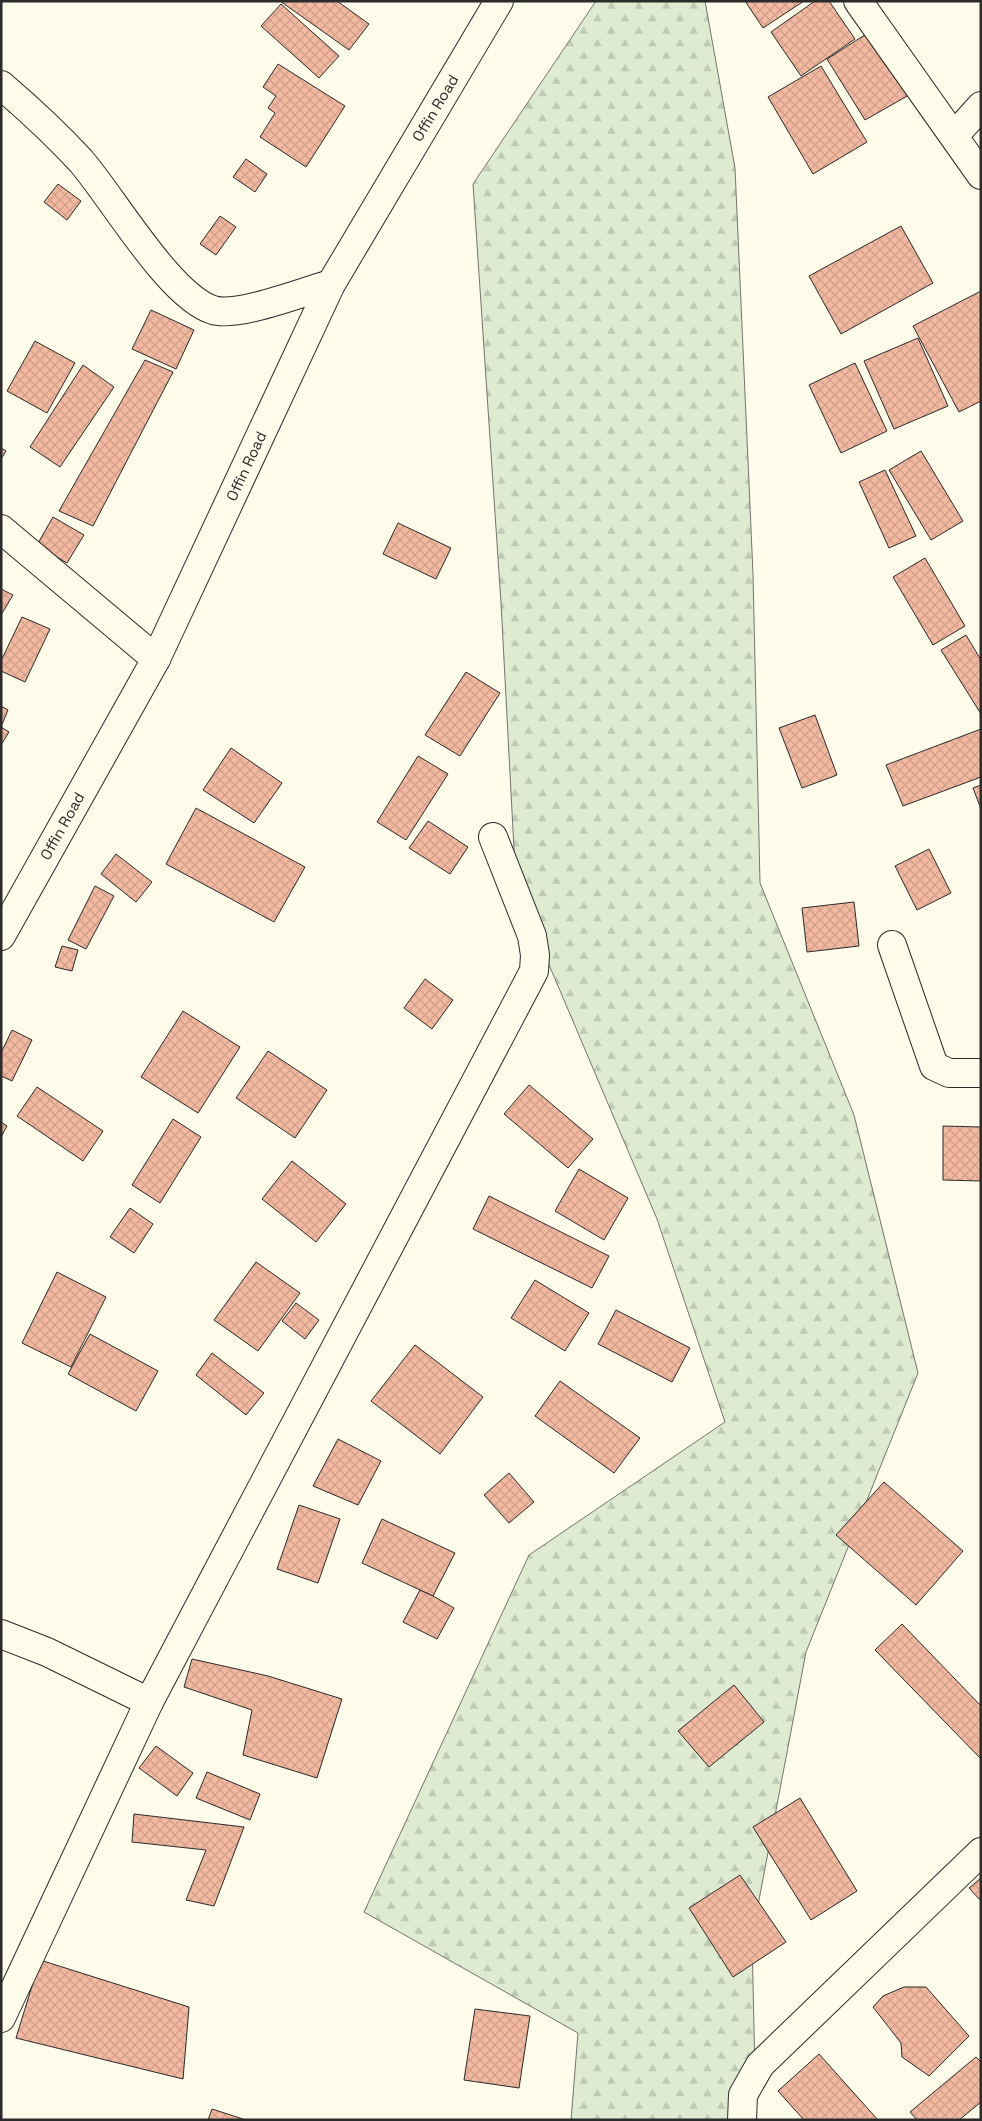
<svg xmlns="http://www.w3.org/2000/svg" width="982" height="2121" viewBox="0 0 982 2121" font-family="'Space Grotesk',sans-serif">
<defs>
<pattern id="forest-firs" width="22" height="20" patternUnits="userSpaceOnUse" patternTransform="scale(1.25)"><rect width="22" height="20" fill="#deebd1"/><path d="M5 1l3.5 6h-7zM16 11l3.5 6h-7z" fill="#bfcab4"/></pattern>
<pattern id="building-cross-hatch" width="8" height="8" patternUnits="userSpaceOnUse" patternTransform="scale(1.25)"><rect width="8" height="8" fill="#f2b8a0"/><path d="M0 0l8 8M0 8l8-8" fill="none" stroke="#d09e8a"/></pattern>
</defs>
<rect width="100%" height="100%" fill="#fdfbea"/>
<path fill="url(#forest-firs)" stroke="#74746e" d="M 596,1 L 705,1 L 735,168 L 753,574 L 760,883 L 854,1115 L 918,1373 L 806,1652 L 752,1937 L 756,2120 L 571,2120 L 578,2033 L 364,1912 L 529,1555 L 725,1422 L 657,1219 L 516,887 L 501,603 L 473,184 Z"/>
<g fill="url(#building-cross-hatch)" stroke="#2b2b2b">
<path d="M 280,1 L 337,1 L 369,24 L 349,50 Z"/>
<path d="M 745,1 L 804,1 L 763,28 Z"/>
<path d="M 815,1 L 829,1 L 855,39 L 801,76 L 771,32 Z"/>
<path d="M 281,4 L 339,56 L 319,78 L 261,26 Z"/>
<path d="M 871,31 L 909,95 L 865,120 L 827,59 Z"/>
<path d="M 278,64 L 345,106 L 306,167 L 260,137 L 275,113 L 268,108 L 276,96 L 263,87 Z"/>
<path d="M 821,66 L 867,142 L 813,174 L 768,97 Z"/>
<path d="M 246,159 L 267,174 L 255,192 L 233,177 Z"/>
<path d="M 58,184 L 81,201 L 67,220 L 44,202 Z"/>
<path d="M 220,216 L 236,227 L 216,255 L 200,244 Z"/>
<path d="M 901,226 L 933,283 L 841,334 L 809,276 Z"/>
<path d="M 981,291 L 981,401 L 959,412 L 913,326 Z"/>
<path d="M 151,310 L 194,330 L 176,369 L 132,349 Z"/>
<path d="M 918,338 L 948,406 L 894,429 L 864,361 Z"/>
<path d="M 35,341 L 75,363 L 47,413 L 7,391 Z"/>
<path d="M 145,360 L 173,372 L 93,526 L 59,511 Z"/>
<path d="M 855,363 L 887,431 L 841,453 L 809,385 Z"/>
<path d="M 83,365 L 114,387 L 60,467 L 30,447 Z"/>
<path d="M 1,448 L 6,451 L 1,459 Z"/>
<path d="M 921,451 L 963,521 L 931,540 L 889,470 Z"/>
<path d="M 885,470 L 916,536 L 889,548 L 859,482 Z"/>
<path d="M 53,517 L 84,535 L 67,563 L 37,545 Z"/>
<path d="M 398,523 L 451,548 L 436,579 L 383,554 Z"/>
<path d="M 925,558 L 965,626 L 933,645 L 893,577 Z"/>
<path d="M 1,589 L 13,595 L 1,615 Z"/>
<path d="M 22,617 L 50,629 L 25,682 L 1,671 L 1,661 Z"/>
<path d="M 966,635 L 981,660 L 981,714 L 941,650 Z"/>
<path d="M 466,672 L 500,693 L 460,756 L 425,735 Z"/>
<path d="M 1,706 L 8,710 L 1,727 Z"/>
<path d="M 815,715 L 837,775 L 802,788 L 779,728 Z"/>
<path d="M 1,727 L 9,732 L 1,745 Z"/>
<path d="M 981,729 L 981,777 L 903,806 L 886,765 Z"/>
<path d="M 231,748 L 282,783 L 254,823 L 203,790 Z"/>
<path d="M 418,756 L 448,774 L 406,840 L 377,822 Z"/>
<path d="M 981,785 L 981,809 L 973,788 Z"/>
<path d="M 196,808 L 305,867 L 274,922 L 166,864 Z"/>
<path d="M 428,821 L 468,847 L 450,874 L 409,848 Z"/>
<path d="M 929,849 L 951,893 L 917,910 L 895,866 Z"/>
<path d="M 116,854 L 152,882 L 136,902 L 101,874 Z"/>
<path d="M 95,886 L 114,896 L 86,949 L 68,940 Z"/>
<path d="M 854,902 L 859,946 L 807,952 L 802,908 Z"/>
<path d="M 62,946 L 78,950 L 72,971 L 55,967 Z"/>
<path d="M 425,979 L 453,1000 L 432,1029 L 404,1008 Z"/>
<path d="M 183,1011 L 240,1047 L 198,1113 L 141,1077 Z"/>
<path d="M 12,1030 L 32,1040 L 12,1081 L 1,1076 L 1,1053 Z"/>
<path d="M 268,1051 L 327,1090 L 295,1138 L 236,1098 Z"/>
<path d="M 529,1085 L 593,1139 L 568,1168 L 504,1114 Z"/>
<path d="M 37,1087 L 103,1131 L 83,1161 L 17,1116 Z"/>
<path d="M 173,1119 L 201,1137 L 160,1203 L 132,1185 Z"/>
<path d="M 1,1122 L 7,1126 L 1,1137 Z"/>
<path d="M 943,1126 L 981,1127 L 981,1181 L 943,1180 Z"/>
<path d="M 292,1161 L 346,1204 L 316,1242 L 262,1199 Z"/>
<path d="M 579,1169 L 628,1198 L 604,1240 L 555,1211 Z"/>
<path d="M 489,1196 L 609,1256 L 592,1288 L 473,1229 Z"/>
<path d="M 130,1208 L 153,1224 L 134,1253 L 110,1237 Z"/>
<path d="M 256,1262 L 300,1293 L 258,1351 L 214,1320 Z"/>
<path d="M 57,1272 L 106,1297 L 71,1367 L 22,1343 Z"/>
<path d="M 535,1280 L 589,1313 L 565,1351 L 511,1318 Z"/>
<path d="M 296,1303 L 319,1320 L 305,1339 L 282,1321 Z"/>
<path d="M 616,1310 L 690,1348 L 672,1382 L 598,1344 Z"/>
<path d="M 90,1334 L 158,1371 L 136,1411 L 68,1374 Z"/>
<path d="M 415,1345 L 483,1397 L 440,1454 L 371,1401 Z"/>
<path d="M 212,1353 L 264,1393 L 246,1415 L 196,1375 Z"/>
<path d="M 560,1381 L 640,1438 L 614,1473 L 535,1416 Z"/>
<path d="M 338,1439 L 381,1461 L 358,1505 L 313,1486 Z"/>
<path d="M 509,1473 L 534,1502 L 509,1523 L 484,1495 Z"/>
<path d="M 884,1482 L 963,1551 L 916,1605 L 836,1535 Z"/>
<path d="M 299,1505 L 340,1519 L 318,1583 L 277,1569 Z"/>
<path d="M 382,1519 L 455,1553 L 433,1596 L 362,1563 Z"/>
<path d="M 420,1590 L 433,1596 L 454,1608 L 437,1639 L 403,1622 Z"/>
<path d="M 902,1624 L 981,1706 L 981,1759 L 875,1650 Z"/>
<path d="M 192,1659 L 268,1676 L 342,1699 L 317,1778 L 243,1755 L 252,1710 L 184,1687 Z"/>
<path d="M 734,1685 L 764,1722 L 709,1767 L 678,1731 Z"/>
<path d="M 156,1746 L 193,1773 L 177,1796 L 139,1768 Z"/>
<path d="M 207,1772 L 260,1794 L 250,1820 L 196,1798 Z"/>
<path d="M 800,1798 L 857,1891 L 811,1920 L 753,1827 Z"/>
<path d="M 134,1814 L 244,1827 L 214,1906 L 186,1900 L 206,1850 L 132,1842 Z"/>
<path d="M 740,1875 L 786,1942 L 733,1977 L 689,1908 Z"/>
<path d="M 981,1878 L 981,1901 L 969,1888 Z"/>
<path d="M 40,1960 L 189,2007 L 183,2079 L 16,2038 Z"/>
<path d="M 904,1987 L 926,1987 L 969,2036 L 929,2076 L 902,2057 L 901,2043 L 873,2007 L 883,1996 Z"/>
<path d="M 475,2009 L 530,2016 L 519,2088 L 464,2080 Z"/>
<path d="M 819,2054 L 878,2120 L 804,2120 L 778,2091 Z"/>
<path d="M 976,2057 L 981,2062 L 981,2102 L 959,2120 L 917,2120 L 910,2112 Z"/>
<path d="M 212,2109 L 243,2119 L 243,2120 L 208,2120 Z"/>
</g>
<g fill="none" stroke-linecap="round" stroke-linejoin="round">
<g stroke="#2b2b2b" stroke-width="30">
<g id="minor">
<path d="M 858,1 L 981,175"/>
<path d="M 1,85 C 29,109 56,134 81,161 C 113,198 170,297 213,310 C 237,318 305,291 331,284"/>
<path d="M 954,136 L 981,106"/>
<path d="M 1,529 L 156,659"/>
<path d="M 1,936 L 156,659 L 331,284 L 499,1"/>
<path d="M 892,945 L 934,1066 L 949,1073 L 981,1073"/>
<path d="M 1,1634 L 47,1652 L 149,1702"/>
<path d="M 1,2018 L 149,1702 L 534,971 L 535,955 L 532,936 L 493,837"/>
<path d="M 742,2120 L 743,2095 L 760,2065 L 981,1852"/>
</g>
</g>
<use href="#minor" stroke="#fdfbea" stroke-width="28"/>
</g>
<g text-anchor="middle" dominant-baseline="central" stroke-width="4" stroke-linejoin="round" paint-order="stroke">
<g font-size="15" fill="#2b2b2b" stroke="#fdfbea">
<text transform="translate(435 108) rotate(-59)">Offin Road</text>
<text transform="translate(246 466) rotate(-65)">Offin Road</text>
<text transform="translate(62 826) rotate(-61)">Offin Road</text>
</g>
</g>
<rect width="982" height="2121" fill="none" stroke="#2b2b2b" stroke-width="5"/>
</svg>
